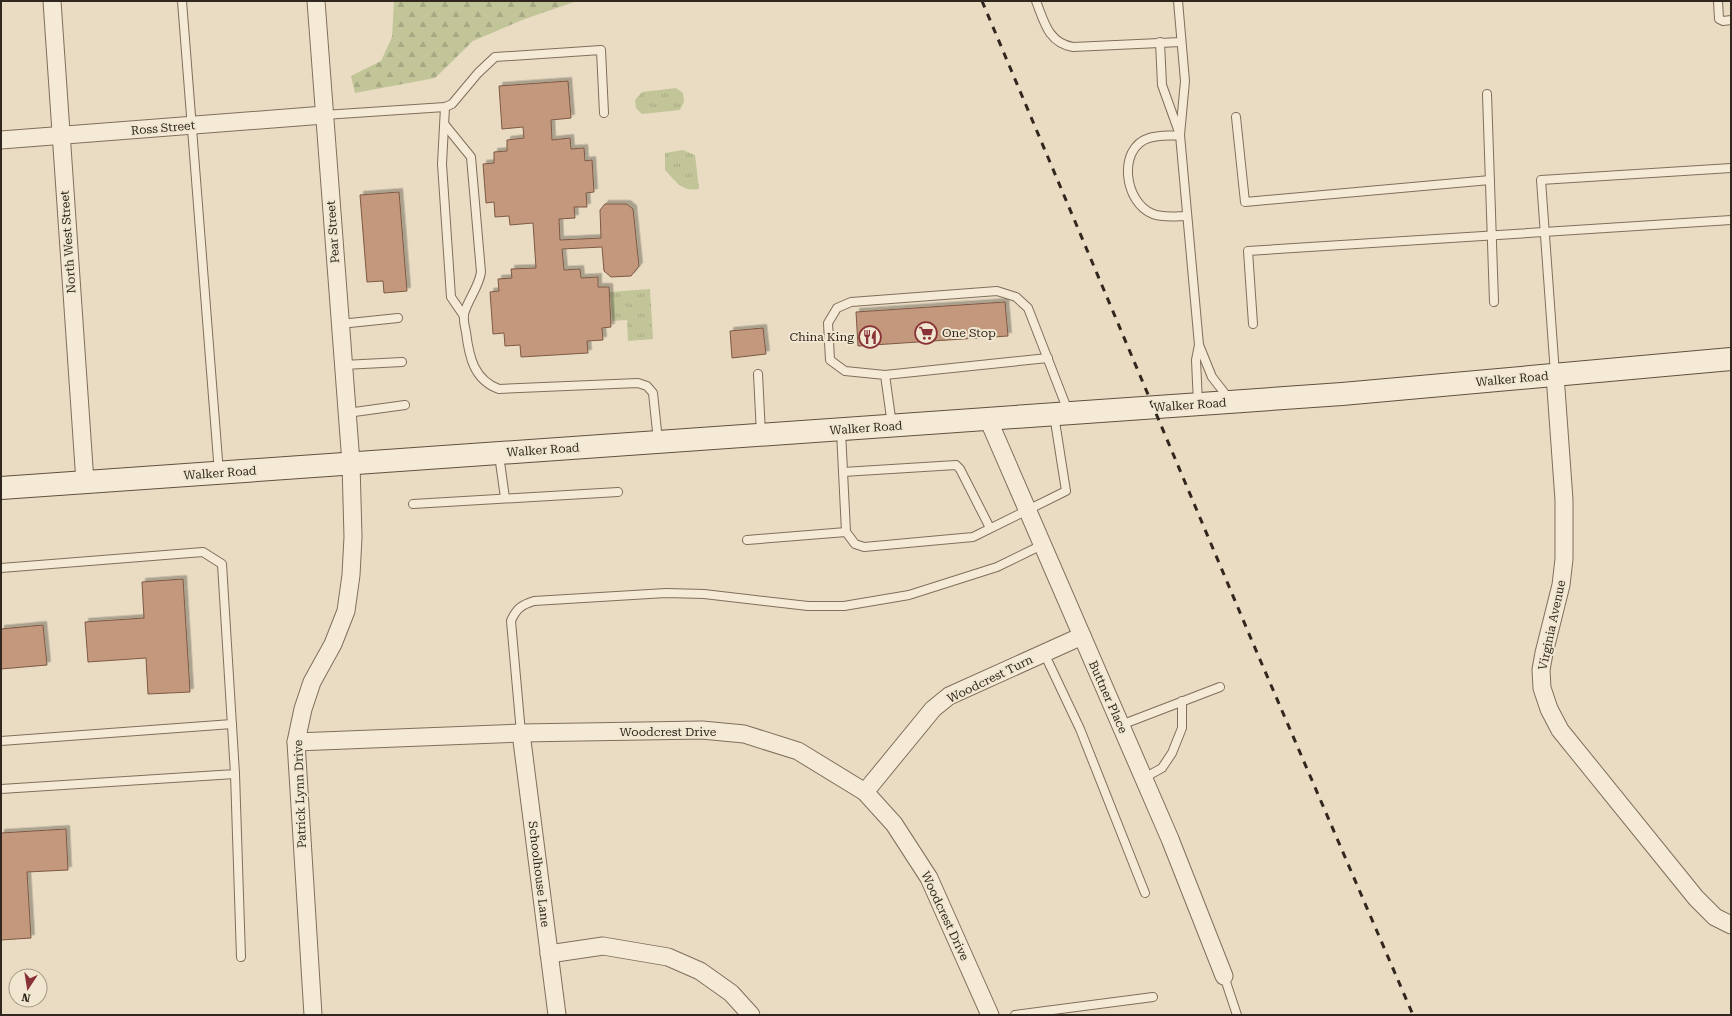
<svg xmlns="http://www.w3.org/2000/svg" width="1732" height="1016" viewBox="0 0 1732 1016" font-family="'Roboto Serif',serif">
<defs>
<pattern id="forest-firs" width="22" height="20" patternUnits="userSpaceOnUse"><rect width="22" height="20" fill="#c1c598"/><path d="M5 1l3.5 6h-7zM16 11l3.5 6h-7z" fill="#a6a983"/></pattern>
<pattern id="park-tufts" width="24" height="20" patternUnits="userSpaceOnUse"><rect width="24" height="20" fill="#c1c598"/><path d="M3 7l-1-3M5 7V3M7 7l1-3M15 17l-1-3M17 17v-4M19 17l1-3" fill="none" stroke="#a6a983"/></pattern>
<filter id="shadow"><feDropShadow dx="3.5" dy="-3.5" stdDeviation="0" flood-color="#0004"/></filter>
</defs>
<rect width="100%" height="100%" fill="#e9dcc3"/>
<path fill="url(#forest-firs)" d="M 394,1 L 577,1 L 522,20 L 473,41 L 435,78 L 355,93 L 351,76 L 381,61 L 392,37 Z"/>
<g fill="url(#park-tufts)">
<path d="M 676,88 L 683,93 L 684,102 L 680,110 L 642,114 L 636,108 L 635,100 L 642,92 Z"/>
<path d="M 683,150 L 695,155 L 699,189 C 682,192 676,182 665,170 L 665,153 Z"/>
<path d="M 650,289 L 653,339 L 628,341 L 627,320 L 612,321 L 610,292 Z"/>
</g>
<g fill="#c3987c" stroke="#7d5944" filter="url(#shadow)">
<path d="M 568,81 L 571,118 L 551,120 L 552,140 L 570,138 L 571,149 L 584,148 L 585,161 L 592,160 L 594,192 L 586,193 L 587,207 L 574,207 L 575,218 L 559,219 L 560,240 L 601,238 L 600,210 L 605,204 L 627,204 L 633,209 L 639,266 L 631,276 L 611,277 L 604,271 L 602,247 L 562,249 L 564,270 L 580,269 L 581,278 L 598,277 L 598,287 L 609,287 L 611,327 L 602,328 L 603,340 L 587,341 L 588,353 L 521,357 L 520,345 L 505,346 L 504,333 L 493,334 L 490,292 L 499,291 L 498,279 L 512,278 L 511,269 L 536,268 L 533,223 L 510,225 L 509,216 L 495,217 L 494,202 L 486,203 L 483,164 L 494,163 L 494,152 L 507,151 L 507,140 L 524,138 L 523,127 L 502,129 L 499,86 Z"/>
<path d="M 399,192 L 407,291 L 384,293 L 383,281 L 367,282 L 360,195 Z"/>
<path d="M 1005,302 L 1008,336 L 858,346 L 856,312 Z"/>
<path d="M 763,328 L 766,354 L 732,358 L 730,331 Z"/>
<path d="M 183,579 L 190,692 L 148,694 L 146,658 L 88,662 L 85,622 L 144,618 L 142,582 Z"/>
<path d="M 43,625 L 47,665 L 1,669 L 1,629 Z"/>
<path d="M 66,829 L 68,870 L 27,872 L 31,938 L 1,940 L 1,833 Z"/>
</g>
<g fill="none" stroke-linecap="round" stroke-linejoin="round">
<g stroke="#816e5c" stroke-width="10">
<g id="lane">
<path d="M 182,1 L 219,473"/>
<path d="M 1036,1 C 1044,21 1048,43 1073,47 L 1181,42"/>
<path d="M 1718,1 L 1719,19 L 1723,21 L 1731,20"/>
<path d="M 1160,42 L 1162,85 L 1180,135 L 1185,81 L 1178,1"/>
<path d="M 1487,94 L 1494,302"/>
<path d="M 445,107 L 442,164 L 451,297 L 464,316"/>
<path d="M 324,115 L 445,107 L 452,104 L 478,73 L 495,57 L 601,50 L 604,113"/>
<path d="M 1236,117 L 1245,202 L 1490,180"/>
<path d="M 445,125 L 471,157 L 481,272 C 479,287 468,299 464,314 C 463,320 465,327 466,332 C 469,357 474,380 499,389 L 638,383 L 647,386 L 653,393 L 658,441"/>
<path d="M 1187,216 C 1177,216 1163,218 1153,214 C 1124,203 1117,148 1149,138 C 1158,135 1170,136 1180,135 L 1199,345 L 1196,360 L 1198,404"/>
<path d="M 340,324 L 398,318"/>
<path d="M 1253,324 L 1248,251 L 1731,220"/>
<path d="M 1199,345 L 1212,377 L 1230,400"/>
<path d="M 343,365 L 402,362"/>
<path d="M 758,374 L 761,434"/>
<path d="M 1555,374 L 1541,180 L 1731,168"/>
<path d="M 885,375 L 1048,358"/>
<path d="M 347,413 L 405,405"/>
<path d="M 892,425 L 885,375 L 845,371 L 830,360 L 828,323 L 837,308 L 851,302 L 997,291 L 1016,297 L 1028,308 L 1068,411"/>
<path d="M 841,431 L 846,532"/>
<path d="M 499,455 L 505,498"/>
<path d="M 843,472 L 956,465 L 960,469 L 990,528"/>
<path d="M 413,504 L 618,492"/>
<path d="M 747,540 L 846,532 L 855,544 L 864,547 L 973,537 L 1066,491 L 1054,415"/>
<path d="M 1,568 L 203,552 L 222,564 L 235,774 L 1,789"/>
<path d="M 1044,653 L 1080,729 L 1145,893"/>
<path d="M 1121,725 L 1220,687"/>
<path d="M 521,733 L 511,621 C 516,609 521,605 534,601 L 666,593 L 704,594 L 808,606 L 844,606 L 909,595 L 997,567 L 1042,545"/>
<path d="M 1,741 L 232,724"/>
<path d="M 235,774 L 241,957"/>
<path d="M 1144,778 L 1162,768 L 1172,753 L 1182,728 L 1182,701"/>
<path d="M 1224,976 L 1237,1015"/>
<path d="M 1015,1015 L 1153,997"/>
</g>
</g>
<g stroke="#816e5c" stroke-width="19">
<g id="street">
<path d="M 52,1 L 85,482"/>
<path d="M 1,140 L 324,115"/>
<path d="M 1555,375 L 1564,500 L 1564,559 L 1561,585 L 1544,653 L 1541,670 L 1542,688 L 1549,709 L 1560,730 L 1696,898 L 1715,917 L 1731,925"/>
<path d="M 988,419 L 1170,839 L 1224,976"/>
<path d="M 521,733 L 557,1015"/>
<path d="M 296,742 L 521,733 L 702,730 L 744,734 L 798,751 L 865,792 L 894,824 L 929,878 L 990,1015"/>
<path d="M 865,792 L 933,709 L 949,696 L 1082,636"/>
<path d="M 549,954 L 603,946 L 668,957 L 700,971 L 731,993 L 751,1015"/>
<path d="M 313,1015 L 296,742 L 303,709 L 312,682 L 333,644 L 346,611 L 351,575 L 353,537 L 351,463 L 316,1"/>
</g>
</g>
<g stroke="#62503f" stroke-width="24">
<path id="secondary" d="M 1,488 L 1342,394 L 1731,359"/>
</g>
<use href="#lane" stroke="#f4ead5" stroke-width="8"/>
<use href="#street" stroke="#f4ead5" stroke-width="17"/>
<use href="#secondary" stroke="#f4ead5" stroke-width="22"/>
<path stroke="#32271e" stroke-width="3" stroke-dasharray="7 7" stroke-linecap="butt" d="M 982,1 L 1252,641 L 1413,1015"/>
</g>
<defs>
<g id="supermarket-ring" transform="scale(1.15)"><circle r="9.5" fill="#f1e7d1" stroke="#893235" stroke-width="1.5"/><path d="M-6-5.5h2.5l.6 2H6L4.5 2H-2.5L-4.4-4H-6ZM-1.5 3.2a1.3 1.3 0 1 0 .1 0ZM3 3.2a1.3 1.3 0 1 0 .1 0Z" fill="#893235"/></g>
<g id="restaurant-ring" transform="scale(1.15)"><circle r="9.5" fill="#f1e7d1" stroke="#893235" stroke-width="1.5"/><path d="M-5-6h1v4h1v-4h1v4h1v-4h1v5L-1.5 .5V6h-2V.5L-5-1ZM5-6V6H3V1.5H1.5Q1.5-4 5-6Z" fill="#893235"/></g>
</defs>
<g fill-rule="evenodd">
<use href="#supermarket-ring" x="926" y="333"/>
<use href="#restaurant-ring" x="870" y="337"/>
</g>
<g text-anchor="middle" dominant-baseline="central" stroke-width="4" stroke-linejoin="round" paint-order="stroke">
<g font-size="12" fill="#32271e" stroke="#f1e7d1">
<text transform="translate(163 128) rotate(-5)">Ross Street</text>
<text transform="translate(333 232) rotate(-94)">Pear Street</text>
<text transform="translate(68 242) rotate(-94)">North West Street</text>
<text transform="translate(1512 379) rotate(-5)">Walker Road</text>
<text transform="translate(1190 405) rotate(-4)">Walker Road</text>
<text transform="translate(866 428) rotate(-4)">Walker Road</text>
<text transform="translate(543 450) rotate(-4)">Walker Road</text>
<text transform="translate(220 473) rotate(-4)">Walker Road</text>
<text transform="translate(1552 625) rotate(-78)">Virginia Avenue</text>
<text transform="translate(990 679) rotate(-26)">Woodcrest Turn</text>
<text transform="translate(1108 697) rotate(66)">Buttner Place</text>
<text x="668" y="732">Woodcrest Drive</text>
<text transform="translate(300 794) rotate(-92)">Patrick Lynn Drive</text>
<text transform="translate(539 874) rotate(83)">Schoolhouse Lane</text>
<text transform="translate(945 916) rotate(65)">Woodcrest Drive</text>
</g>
<g font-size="12" fill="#32271e" stroke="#f1e7d1" text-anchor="start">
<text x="942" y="333">One Stop</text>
<text x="854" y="337" text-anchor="end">China King</text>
</g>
</g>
<rect width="1732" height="1016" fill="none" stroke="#32271e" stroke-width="4"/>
<g transform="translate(28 988) rotate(192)"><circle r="19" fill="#f1e7d1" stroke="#a59a89"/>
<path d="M0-3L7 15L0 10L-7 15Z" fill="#893235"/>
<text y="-6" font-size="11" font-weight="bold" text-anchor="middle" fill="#32271e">N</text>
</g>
</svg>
